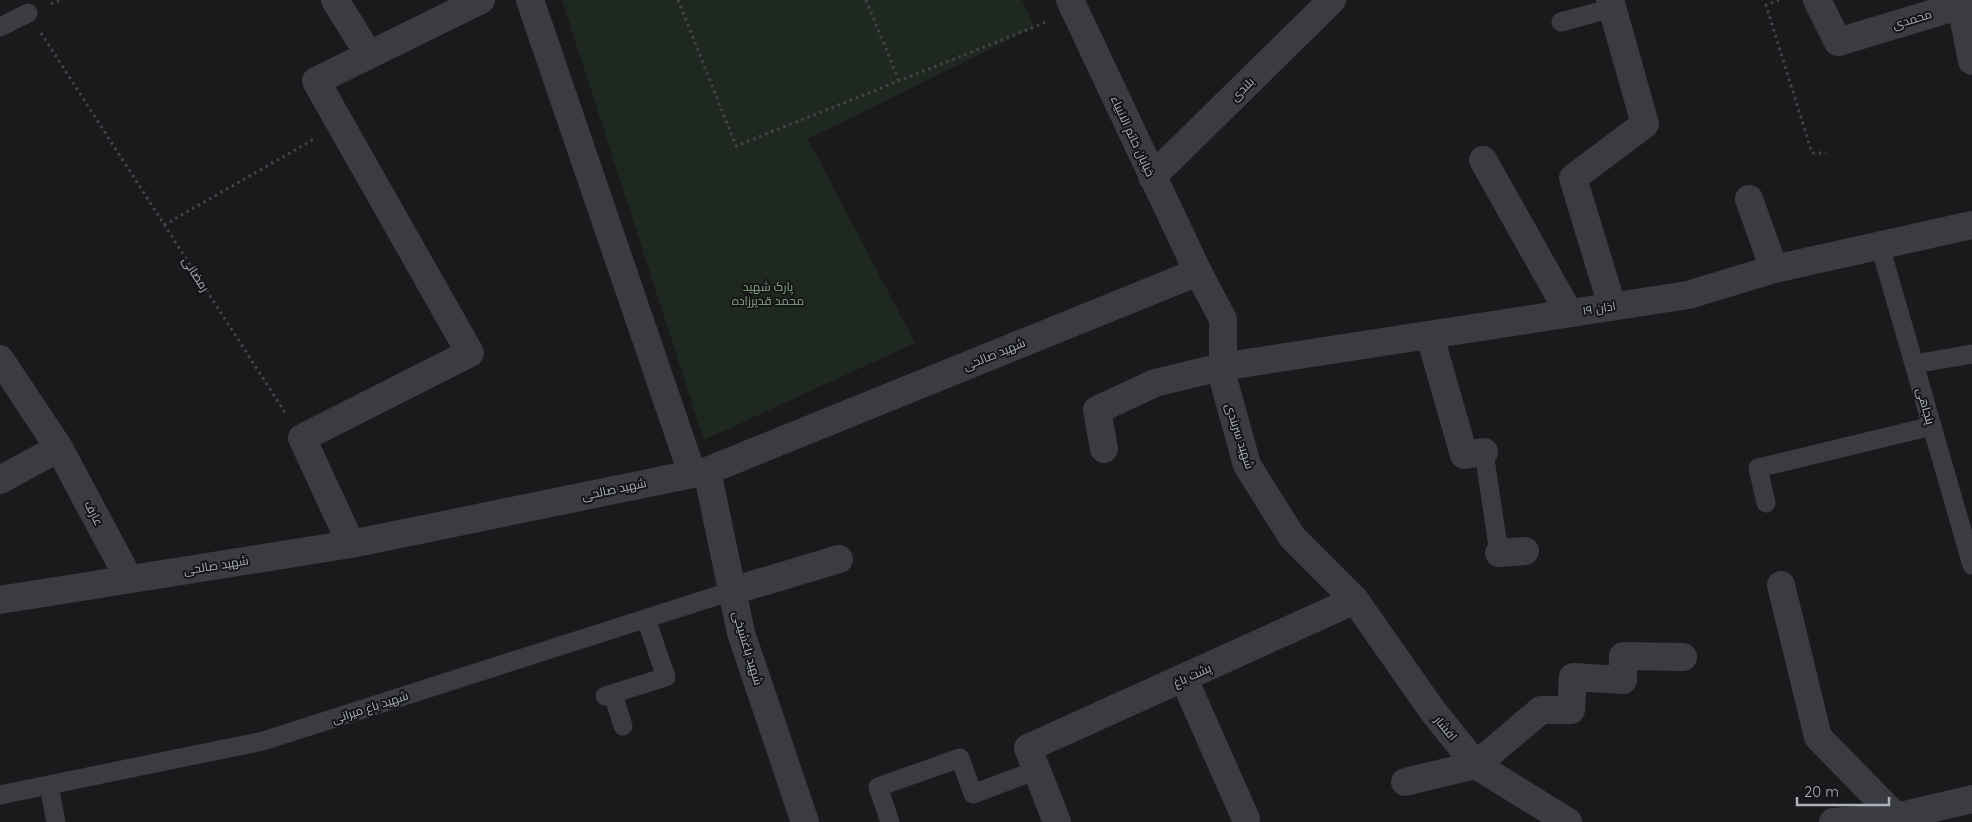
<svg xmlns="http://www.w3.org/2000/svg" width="1972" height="822" viewBox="0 0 1972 822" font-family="Quicksand,Cairo,sans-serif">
<rect width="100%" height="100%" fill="#1a1a1c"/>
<path fill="#1f2820" d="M 562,0 L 1022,0 L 1035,27 L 808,139 L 915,343 L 704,440 Z"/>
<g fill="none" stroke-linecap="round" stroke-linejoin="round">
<g stroke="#414449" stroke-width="3" stroke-dasharray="2.5 4" stroke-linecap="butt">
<path d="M 678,0 L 736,146 L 1049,21"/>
<path d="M 866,0 L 899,81"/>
<path d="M 1779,0 L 1766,5 L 1812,153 L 1826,153"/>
<path d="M 51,4 L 61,0"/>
<path d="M 41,33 L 286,414"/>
<path d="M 164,225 L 316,138"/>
</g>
<g stroke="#3b3c42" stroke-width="19">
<path d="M 1561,22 L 1612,8"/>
<path d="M 0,27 L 28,13"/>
<path d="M 1880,246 L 1972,565"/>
<path d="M 1914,364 L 1972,354"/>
<path d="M 1484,452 L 1499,553"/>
<path d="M 1766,503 L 1758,468 L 1932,426"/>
<path d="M 613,694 L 623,726"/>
<path d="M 605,696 L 666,677 L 646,619"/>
<path d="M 49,786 L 56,822"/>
<path d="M 0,795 L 263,741 L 732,591"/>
<path d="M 890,822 L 878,787 L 960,758 L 973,794 L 1037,770"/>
</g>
<g stroke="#3b3c42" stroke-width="28">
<path d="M 335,0 L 369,55"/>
<path d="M 530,0 L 692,473"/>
<path d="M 1610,0 L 1645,124 L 1573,178 L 1612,306"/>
<path d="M 1817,0 L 1838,42 L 1961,5 L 1972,61"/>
<path d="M 1483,160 L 1569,313"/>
<path d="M 1152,177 L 1332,0"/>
<path d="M 1749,199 L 1774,269"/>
<path d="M 1198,272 L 1223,319 L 1223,378 L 1247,465 L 1292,537 L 1355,600 L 1432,710 L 1476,765 L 1568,822"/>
<path d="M 1430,336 L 1464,455 L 1484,452"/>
<path d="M 0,359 L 59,448 L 129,579"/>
<path d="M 1104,449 L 1097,410 L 1155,383 L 1221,367 L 1688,295 L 1774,269 L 1972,225"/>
<path d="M 0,480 L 59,448"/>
<path d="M 351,544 L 302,438 L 470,353 L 316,81 L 481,0"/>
<path d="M 1499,553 L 1525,551"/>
<path d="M 1781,585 L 1818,737 L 1896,817"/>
<path d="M 732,591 L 839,559"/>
<path d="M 1184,679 L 1246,819"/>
<path d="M 1405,782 L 1476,765 L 1541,710 L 1571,710 L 1573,677 L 1623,680 L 1623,656 L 1683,657"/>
<path d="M 1057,822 L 1028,748 L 1355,600"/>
<path d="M 1833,822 L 1896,817 L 1972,799"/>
</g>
<g stroke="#3b3c42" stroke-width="28">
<path d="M 707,471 L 741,633 L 805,822"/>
<path d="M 0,600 L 351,544 L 707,471 L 1198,272 L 1070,0"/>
</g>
</g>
<g text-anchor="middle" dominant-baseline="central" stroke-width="4" stroke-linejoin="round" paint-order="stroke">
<g font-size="12" fill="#acb3bd" stroke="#151518">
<text transform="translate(1912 19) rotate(-17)">محمدی</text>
<text transform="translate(1242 89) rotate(-45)">بلندی</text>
<text transform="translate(1133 136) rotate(65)">خیابان خاتم الانبیاء</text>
<text transform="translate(196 274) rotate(57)">رمضانی</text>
<text transform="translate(1599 308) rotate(-9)">اذان ۱۹</text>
<text transform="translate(994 354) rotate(-22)">شهید صالحی</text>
<text transform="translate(1926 406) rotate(74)">پنجاهی</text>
<text transform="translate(1240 436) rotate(72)">شهید سربندی</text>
<text transform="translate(614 489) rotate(-12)">شهید صالحی</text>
<text transform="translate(94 513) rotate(62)">عارف</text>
<text transform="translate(216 565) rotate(-9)">شهید صالحی</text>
<text transform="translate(748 648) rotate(73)">شهید باغشیخی</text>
<text transform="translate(1192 675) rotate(-24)">پشت باغ</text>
<text transform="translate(370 707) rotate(-18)">شهید باغ میرانی</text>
<text transform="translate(1446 728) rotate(51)">افشار</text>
</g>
<g font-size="12" fill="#84a882" stroke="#151518">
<text x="768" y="286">پارک شهید<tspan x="768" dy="14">محمد قدیرزاده</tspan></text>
</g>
</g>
<path d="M1797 797v8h92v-8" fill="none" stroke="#acb3bd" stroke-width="2.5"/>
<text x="1804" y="797" font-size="15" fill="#acb3bd" stroke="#151518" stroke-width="4" paint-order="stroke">20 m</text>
</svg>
